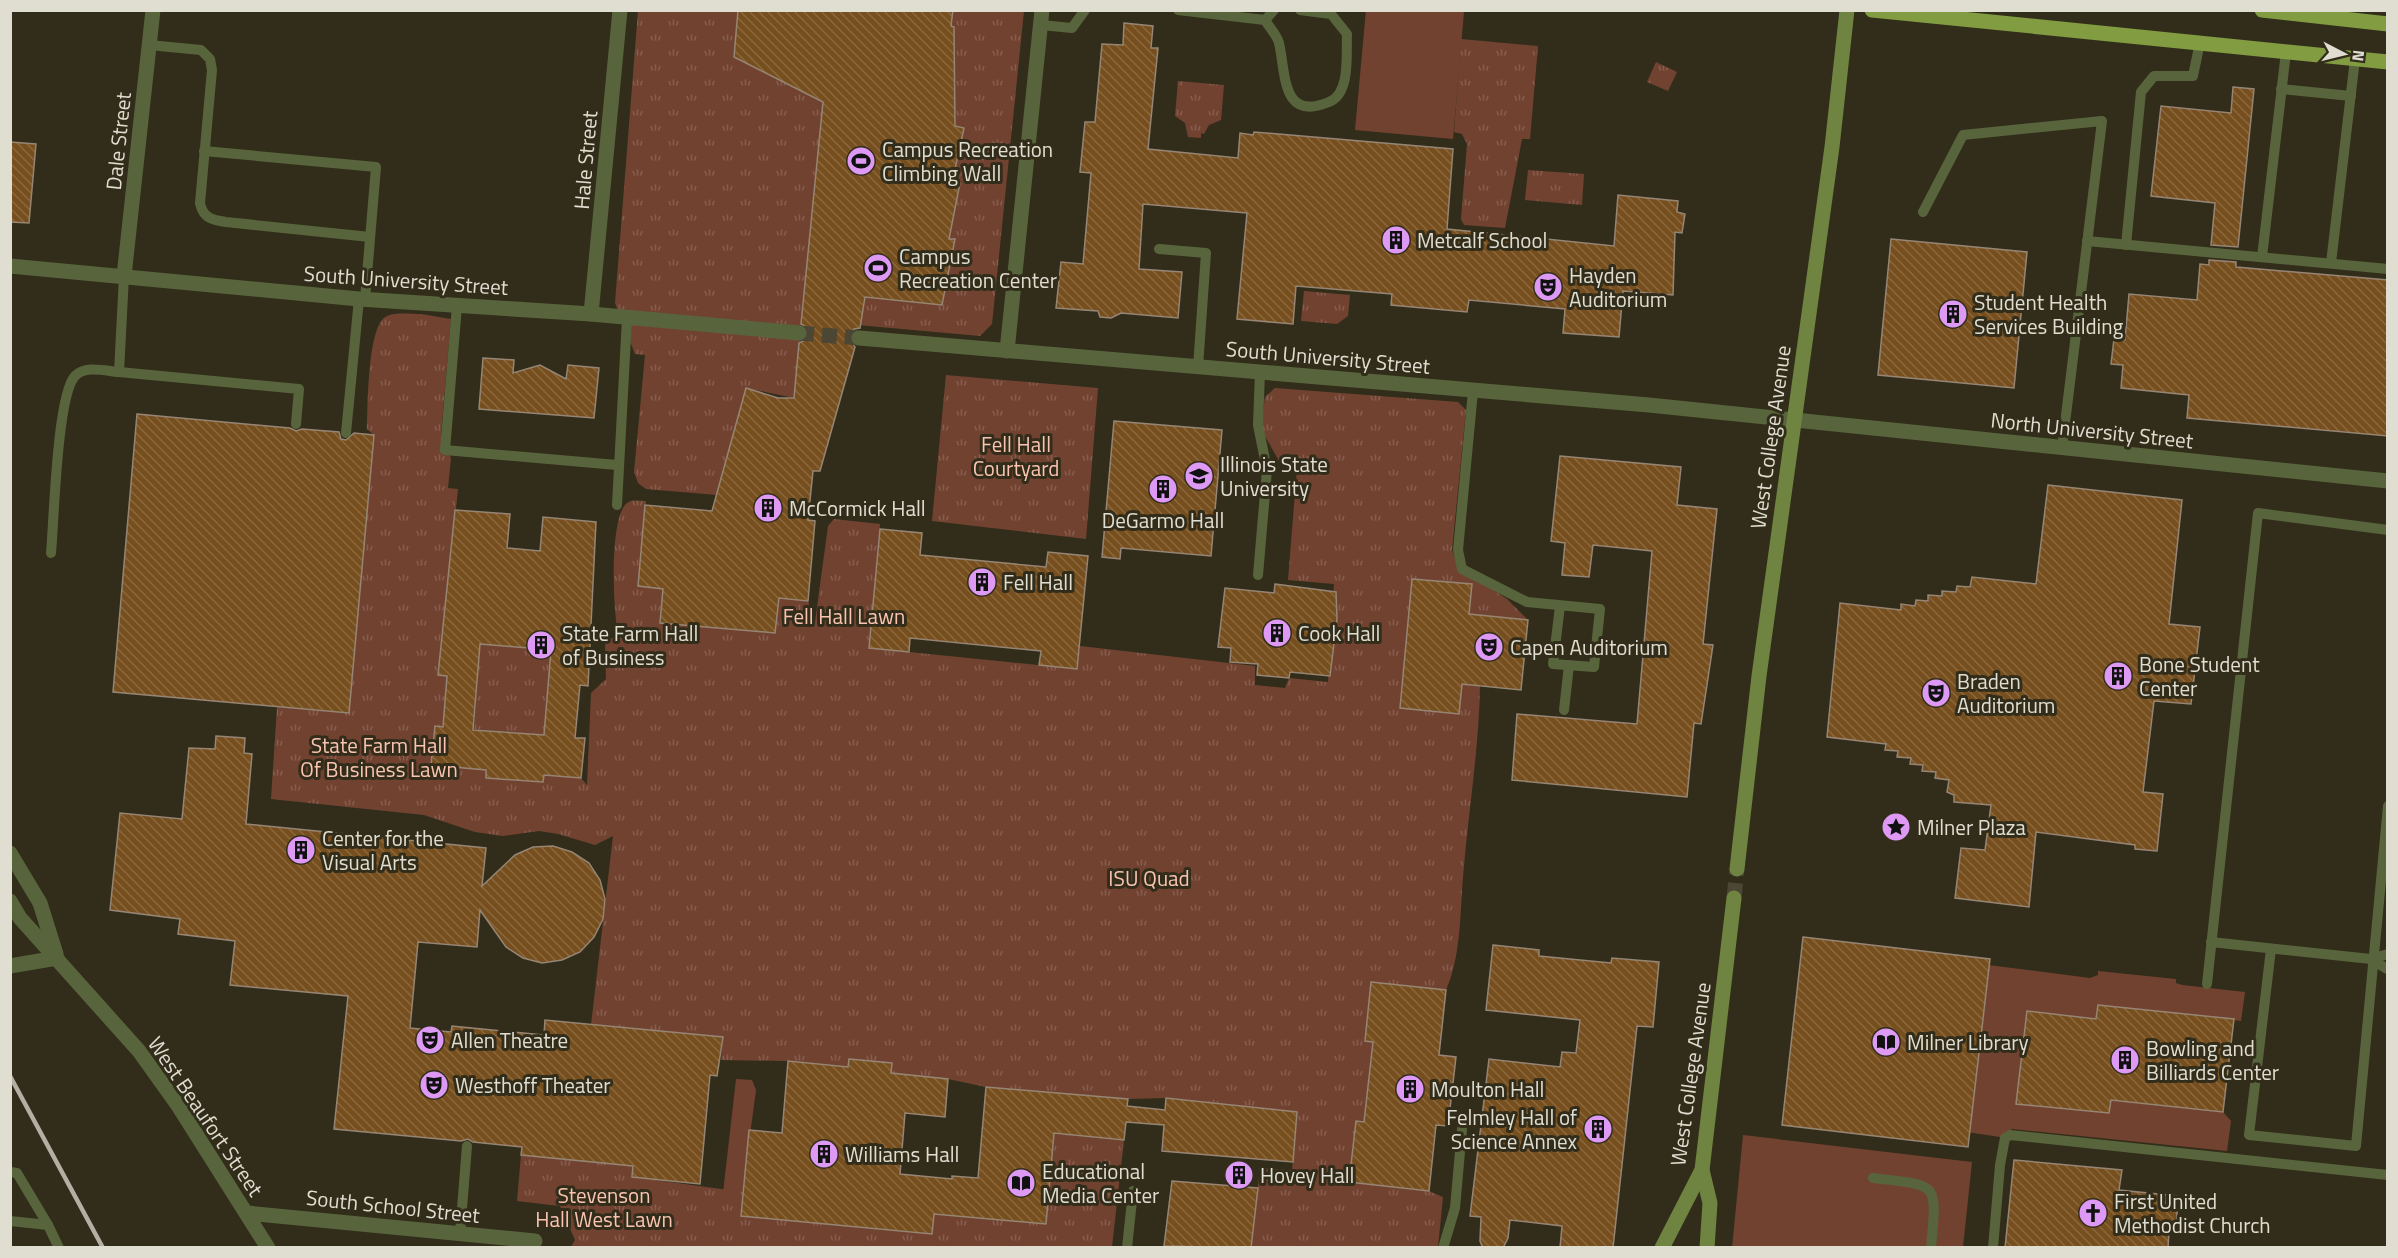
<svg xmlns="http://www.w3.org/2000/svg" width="2398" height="1258" viewBox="0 0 2398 1258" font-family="'Titillium Web',sans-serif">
<defs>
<pattern id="park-tufts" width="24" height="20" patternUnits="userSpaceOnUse" patternTransform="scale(1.5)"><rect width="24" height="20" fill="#724231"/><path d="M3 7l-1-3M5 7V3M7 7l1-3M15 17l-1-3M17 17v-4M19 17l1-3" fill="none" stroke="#865d4e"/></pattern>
<pattern id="building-back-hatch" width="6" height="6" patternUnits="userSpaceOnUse" patternTransform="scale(1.5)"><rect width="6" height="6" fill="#774f1e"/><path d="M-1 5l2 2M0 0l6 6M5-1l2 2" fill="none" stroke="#8a683e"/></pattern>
</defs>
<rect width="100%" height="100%" fill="#322d1a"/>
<g fill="#724231">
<path d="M 1366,10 L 1464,12 L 1453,139 L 1355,130 Z"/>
<path d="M 1988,965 L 2090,978 L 2098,975 L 2098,971 L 2176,979 L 2176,983 L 2182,985 L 2245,992 L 2241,1021 L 2098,1005 L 2096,1019 L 2027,1011 L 2016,1104 L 2109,1113 L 2111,1100 L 2223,1112 L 2231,1121 L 2227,1151 L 2012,1129 L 2000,1137 L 1967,1132 Z"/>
<path d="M 736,1079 L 752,1080 L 756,1090 L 739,1218 L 719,1228 Z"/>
<path d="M 1743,1135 L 1972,1162 L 1963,1247 L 1732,1248 Z"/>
</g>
<g fill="url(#park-tufts)">
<path d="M 638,11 L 1024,11 L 992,324 L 980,336 L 802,320 L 794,398 L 746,388 L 717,495 L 646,489 L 638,483 L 634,472 L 645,355 L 635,354 L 615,303 Z"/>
<path d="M 1461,39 L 1538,46 L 1530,139 L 1522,139 L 1505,228 L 1464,225 L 1461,219 L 1467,144 L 1462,134 L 1454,132 Z"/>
<path d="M 1656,62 L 1677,72 L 1668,91 L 1647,82 Z"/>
<path d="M 1178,81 L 1224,85 L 1221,120 L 1209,125 L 1204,134 L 1201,133 L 1201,138 L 1188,137 L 1185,123 L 1175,116 Z"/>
<path d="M 1528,170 L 1584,174 L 1582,205 L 1525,200 Z"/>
<path d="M 1304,291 L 1350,295 L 1348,316 L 1337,324 L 1301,321 Z"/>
<path d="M 421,314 L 451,319 L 441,434 L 451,458 L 448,488 L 458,489 L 438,674 L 447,676 L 443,727 L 435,727 L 431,765 L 470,768 L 487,765 L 486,778 L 542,782 L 544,775 L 581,778 L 587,785 L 591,693 L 606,679 L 605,642 L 614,637 L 650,639 L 639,634 L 618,633 C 613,610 609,517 627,503 C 632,499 639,501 646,501 L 638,585 L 663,589 L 660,623 L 775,633 L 779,598 L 808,601 L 815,622 L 828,526 L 834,519 L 880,524 L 869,648 L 1077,669 L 1080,646 L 1255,666 L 1255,685 L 1285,688 L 1289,678 L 1328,682 L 1334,584 L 1288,580 L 1297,468 L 1293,462 L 1279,461 L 1261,429 L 1265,397 L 1275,388 L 1458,402 L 1466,410 L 1452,550 L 1458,567 L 1507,599 L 1528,620 L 1469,614 L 1472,584 L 1412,579 L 1400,708 L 1458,714 L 1461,684 L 1480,686 C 1479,750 1468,813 1463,877 C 1460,914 1461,956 1446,990 L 1371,982 L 1365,1040 L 1373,1042 L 1364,1122 L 1356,1121 L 1349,1182 L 1429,1191 L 1443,1197 L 1438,1247 L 1251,1247 L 1260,1168 L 1292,1170 L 1297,1112 L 1166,1098 L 1128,1099 L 986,1087 L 948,1079 L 891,1073 L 849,1059 L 848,1067 L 788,1061 L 721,1060 L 723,1037 L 591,1025 L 613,836 L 595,845 L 558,834 L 539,831 L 503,836 L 475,832 L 424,815 L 271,799 L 277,707 L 349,713 L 374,435 L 367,429 C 368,408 367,324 387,316 C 396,312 411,314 421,314 Z"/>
<path d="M 946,375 L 1098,388 L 1086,539 L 932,521 Z"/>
<path d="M 480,644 L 551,650 L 544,735 L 474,729 Z"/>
<path d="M 1054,1133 L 1124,1140 L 1112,1247 L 571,1247 L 575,1240 L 560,1206 L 517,1201 L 521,1155 L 633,1166 L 633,1177 L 743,1192 L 741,1216 L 932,1234 L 934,1213 L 1045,1224 Z"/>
</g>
<g fill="url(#building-back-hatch)" stroke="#968574" stroke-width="1.5" fill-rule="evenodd">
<path d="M 738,10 L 953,10 L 951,26 L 954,27 L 955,126 L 964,128 L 952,183 L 960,183 L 949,239 L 955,239 L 942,305 L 865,297 L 860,328 L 854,329 L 849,337 L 855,347 L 820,471 L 813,471 L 808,520 L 815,521 L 808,601 L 779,598 L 775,633 L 660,623 L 663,589 L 638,586 L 645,505 L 712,511 L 746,388 L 778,398 L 794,398 L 799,343 L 807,339 L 809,334 L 808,328 L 801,324 L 823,102 L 734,57 Z"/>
<path d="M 1124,23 L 1153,26 L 1151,48 L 1158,48 L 1148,149 L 1238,158 L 1240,133 L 1253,135 L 1254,132 L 1453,149 L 1447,229 L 1614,246 L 1618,195 L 1678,201 L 1677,212 L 1685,214 L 1682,233 L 1675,232 L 1673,295 L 1623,291 L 1619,337 L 1563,333 L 1565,309 L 1469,300 L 1467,312 L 1391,305 L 1392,294 L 1296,286 L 1293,324 L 1237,319 L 1247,213 L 1143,204 L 1139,269 L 1182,272 L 1178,318 L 1121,313 L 1111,318 L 1100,317 L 1098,311 L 1056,308 L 1061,262 L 1083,264 L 1091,173 L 1080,172 L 1085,122 L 1095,122 L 1102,44 L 1123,45 Z"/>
<path d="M 2233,87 L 2254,89 L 2238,247 L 2211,245 L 2215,203 L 2151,196 L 2161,106 L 2231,113 Z"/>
<path d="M 10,142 L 36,144 L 29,223 L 10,222 Z"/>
<path d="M 1891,239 L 2027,252 L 2014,388 L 1878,375 Z"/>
<path d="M 2209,260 L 2236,262 L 2236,267 L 2388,280 L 2388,436 L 2187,418 L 2189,395 L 2121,388 L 2123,365 L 2111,364 L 2114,339 L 2125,340 L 2129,294 L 2197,300 L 2200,264 L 2209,265 Z"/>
<path d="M 483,358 L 514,360 L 513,373 L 540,365 L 566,379 L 568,365 L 599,368 L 594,418 L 479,409 Z"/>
<path d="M 137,414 L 290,428 L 296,431 L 302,429 L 339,432 L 341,439 L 346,440 L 354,433 L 374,435 L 349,713 L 113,692 Z"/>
<path d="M 1114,421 L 1222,430 L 1211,556 L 1121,548 L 1120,559 L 1102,557 Z"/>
<path d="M 1560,456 L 1681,467 L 1677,505 L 1717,509 L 1703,644 L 1713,645 L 1701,724 L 1694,723 L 1687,797 L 1512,780 L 1517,714 L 1637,724 L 1652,551 L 1593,545 L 1589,577 L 1562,575 L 1565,543 L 1551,541 Z"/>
<path d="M 2048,485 L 2182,500 L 2169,624 L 2200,627 L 2191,704 L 2154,701 L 2143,792 L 2163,794 L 2157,851 L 2135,849 L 2135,845 L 2036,832 L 2029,907 L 1955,898 L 1961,848 L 1985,850 L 1991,805 L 1954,802 L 1954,795 L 1947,792 L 1949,780 L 1935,778 L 1936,772 L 1922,771 L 1923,765 L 1910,764 L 1911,758 L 1897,757 L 1898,751 L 1885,750 L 1886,744 L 1827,737 L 1840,603 L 1901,610 L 1901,604 L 1915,606 L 1916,600 L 1928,601 L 1928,595 L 1942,596 L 1942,591 L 1956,592 L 1957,586 L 1970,587 L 1972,577 L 2036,584 Z"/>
<path d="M 455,510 L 510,514 L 507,548 L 540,551 L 543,517 L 596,522 L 588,686 L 580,685 L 575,738 L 585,738 L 581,778 L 544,775 L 543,782 L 486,778 L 486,770 L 431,765 L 435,726 L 443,727 L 447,676 L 438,675 ZM 480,644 L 551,650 L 544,735 L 473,730 Z"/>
<path d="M 880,529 L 922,533 L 920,555 L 1046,567 L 1048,552 L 1088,556 L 1077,669 L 1039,665 L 1041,651 L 910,638 L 909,652 L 869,648 Z"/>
<path d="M 1412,579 L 1472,584 L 1469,614 L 1528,620 L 1521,690 L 1462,684 L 1459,714 L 1400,708 Z"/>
<path d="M 1275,584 L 1336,592 L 1337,619 L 1330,676 L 1290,672 L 1289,678 L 1257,675 L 1258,664 L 1230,662 L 1231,648 L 1218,647 L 1225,588 L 1274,593 Z"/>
<path d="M 216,736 L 245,738 L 244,753 L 252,754 L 246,824 L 486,848 L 482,886 L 515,855 L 533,847 L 553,846 L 572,852 L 589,863 L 600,880 L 605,899 L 603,919 L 594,937 L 580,952 L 562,960 L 542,963 L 523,958 L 506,947 L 480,910 L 477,947 L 418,942 L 410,1028 L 451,1032 L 452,1026 L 544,1035 L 545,1020 L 723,1037 L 717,1076 L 710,1075 L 700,1184 L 632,1177 L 633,1166 L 521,1155 L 522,1147 L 473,1142 L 468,1139 L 461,1141 L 334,1129 L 348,996 L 230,985 L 235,941 L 178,934 L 180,919 L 110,910 L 120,813 L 182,819 L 189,748 L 215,749 Z"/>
<path d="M 1803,937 L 1990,959 L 1968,1147 L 1782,1125 Z"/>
<path d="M 1493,945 L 1539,950 L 1539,956 L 1611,963 L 1612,958 L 1659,962 L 1653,1027 L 1637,1026 L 1613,1248 L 1560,1248 L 1562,1226 L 1510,1220 L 1508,1238 L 1503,1248 L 1483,1248 L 1480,1241 L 1481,1217 L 1470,1216 L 1489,1059 L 1560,1067 L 1562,1052 L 1576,1053 L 1580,1020 L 1486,1010 Z"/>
<path d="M 1371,982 L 1446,990 L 1439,1055 L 1456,1057 L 1448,1126 L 1436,1125 L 1429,1191 L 1349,1182 L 1356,1121 L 1364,1122 L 1373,1042 L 1365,1041 Z"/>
<path d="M 2098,1005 L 2234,1019 L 2223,1112 L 2111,1100 L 2109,1113 L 2016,1104 L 2027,1011 L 2096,1019 Z"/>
<path d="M 849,1059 L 892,1063 L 891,1073 L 948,1079 L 945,1117 L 905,1113 L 900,1174 L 952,1179 L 952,1176 L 978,1178 L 986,1087 L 1128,1099 L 1127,1106 L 1165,1110 L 1166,1098 L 1297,1112 L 1293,1162 L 1162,1151 L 1164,1125 L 1126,1122 L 1124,1140 L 1054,1133 L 1046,1224 L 934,1214 L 932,1234 L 741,1216 L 749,1130 L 782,1133 L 788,1061 L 848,1067 Z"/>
<path d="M 2014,1160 L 2122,1170 L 2119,1190 L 2178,1196 L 2176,1232 L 2169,1231 L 2168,1248 L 2005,1248 Z"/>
<path d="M 1172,1181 L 1258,1188 L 1251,1248 L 1164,1246 Z"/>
</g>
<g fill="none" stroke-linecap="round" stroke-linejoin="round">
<path stroke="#4c4735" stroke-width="15" stroke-dasharray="15 8" stroke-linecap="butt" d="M 799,333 L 859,338"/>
<path stroke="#4c4735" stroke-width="15" stroke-dasharray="15 8" stroke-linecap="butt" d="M 1734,898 L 1737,869"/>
<g stroke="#58653c" stroke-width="10">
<path d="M 1178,10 L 1265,20 C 1269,27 1277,35 1279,43 C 1286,73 1281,122 1329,102 C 1351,94 1346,53 1347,34 L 1331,14 L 1300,10"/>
<path d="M 1265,20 L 1274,10"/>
<path d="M 1041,25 L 1072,28 L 1085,10"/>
<path d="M 149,45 L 201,50 L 210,59 L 212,70 L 200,203 C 203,218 212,220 226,222 L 370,237"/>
<path d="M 2281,89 L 2351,96"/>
<path d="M 204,151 L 376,167 L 365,299"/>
<path d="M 1923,212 L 1963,135 L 2102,121 L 2062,448"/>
<path d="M 2087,241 L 2388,269"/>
<path d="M 2126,245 L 2141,92 L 2154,76 L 2193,76 L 2200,42"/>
<path d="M 1159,249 L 1206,253 L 1198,367"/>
<path d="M 2262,257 L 2286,52"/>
<path d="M 2331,263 L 2355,59"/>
<path d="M 124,276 L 119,372 L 299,389 L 296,424"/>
<path d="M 457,306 L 445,450 L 617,465"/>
<path d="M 1473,391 L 1458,550 L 1462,569 L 1527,602 L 1600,609 L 1594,667 L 1553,664 L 1560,606"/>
<path d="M 346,433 L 359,299"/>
<path d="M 617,505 L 627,318"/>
<path d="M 51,553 C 54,521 57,395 75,376 C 85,365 106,371 119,372"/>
<path d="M 1258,575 L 1267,470 L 1258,425 L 1260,372"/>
<path d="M 1564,710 L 1569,665"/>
<path d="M 2211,942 L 2371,959"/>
<path d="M 2271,949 L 2249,1135 L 2356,1146 L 2388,806"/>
<path d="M 2387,969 L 2371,959 L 2388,954"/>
<path d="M 2207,984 L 2258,513 L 2388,530"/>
<path d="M 10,1172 L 17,1173 L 48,1225"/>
<path d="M 1873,1178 C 1939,1186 1937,1180 1931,1248"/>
<path d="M 10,1221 L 48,1225 L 59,1248"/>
<path d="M 460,1233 L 467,1146"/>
<path d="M 1127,1248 L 1133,1191"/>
<path d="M 1443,1248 L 1455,1208 L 1462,1129"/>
<path d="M 1993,1248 L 2000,1165 L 2005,1138 L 2010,1135 L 2388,1175"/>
</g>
<g stroke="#58653c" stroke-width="15">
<path d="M 124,276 L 153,10"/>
<path d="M 591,314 L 620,10"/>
<path d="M 1007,351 L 1042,10"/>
<path d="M 10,966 L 57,958"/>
<path d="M 247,1213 L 535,1241"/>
</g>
<g stroke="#58653c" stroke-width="15">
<path d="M 10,266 L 359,299 L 591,314 L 799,333"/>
<path d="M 859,338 L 1649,405 L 2388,481"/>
<path d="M 10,853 L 40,903 L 56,954"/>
<path d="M 10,901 L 20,918 L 139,1051 L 179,1107 L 268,1248"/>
</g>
<g stroke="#6f8440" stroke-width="15">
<path d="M 1737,869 L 1759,676 L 1832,147 L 1847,10"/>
<path d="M 1702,1170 L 1710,1203 L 1707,1248"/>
<path d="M 1662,1248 L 1702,1170 L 1734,898"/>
</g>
<g stroke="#819c41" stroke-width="15">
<path d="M 1872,10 L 2388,62"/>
<path d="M 2262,10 L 2388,24"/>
</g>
<path stroke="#b3afa2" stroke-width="4.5" d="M 10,1076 L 103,1248"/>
</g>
<defs>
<g id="stadium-disc" transform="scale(1.5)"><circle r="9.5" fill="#dd99f3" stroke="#322d1a"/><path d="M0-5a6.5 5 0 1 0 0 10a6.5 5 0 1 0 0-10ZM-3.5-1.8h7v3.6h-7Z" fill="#111"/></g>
<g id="building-disc" transform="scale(1.5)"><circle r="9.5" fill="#dd99f3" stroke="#322d1a"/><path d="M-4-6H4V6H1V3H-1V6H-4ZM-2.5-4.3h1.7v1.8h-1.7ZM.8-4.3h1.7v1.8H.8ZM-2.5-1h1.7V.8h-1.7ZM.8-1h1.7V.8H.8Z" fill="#111"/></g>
<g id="theatre-disc" transform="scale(1.5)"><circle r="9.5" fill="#dd99f3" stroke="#322d1a"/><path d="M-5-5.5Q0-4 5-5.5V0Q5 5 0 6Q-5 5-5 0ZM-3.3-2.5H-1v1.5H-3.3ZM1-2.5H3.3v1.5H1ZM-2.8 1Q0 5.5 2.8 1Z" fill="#111"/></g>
<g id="university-disc" transform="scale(1.5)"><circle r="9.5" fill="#dd99f3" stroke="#322d1a"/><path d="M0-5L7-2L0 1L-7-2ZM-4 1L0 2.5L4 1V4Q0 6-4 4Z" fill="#111"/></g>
<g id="sight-disc" transform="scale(1.5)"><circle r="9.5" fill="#dd99f3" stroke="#322d1a"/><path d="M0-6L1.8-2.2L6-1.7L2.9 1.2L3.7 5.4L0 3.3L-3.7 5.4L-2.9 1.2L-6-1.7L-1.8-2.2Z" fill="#111"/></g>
<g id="library-disc" transform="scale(1.5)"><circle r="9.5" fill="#dd99f3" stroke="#322d1a"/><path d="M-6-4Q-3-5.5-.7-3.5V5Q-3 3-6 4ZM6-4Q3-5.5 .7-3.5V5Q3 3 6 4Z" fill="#111"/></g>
<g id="church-disc" transform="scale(1.5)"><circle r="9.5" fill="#dd99f3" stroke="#322d1a"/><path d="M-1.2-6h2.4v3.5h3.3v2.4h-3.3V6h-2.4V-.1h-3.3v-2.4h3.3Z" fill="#111"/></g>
</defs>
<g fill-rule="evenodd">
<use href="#stadium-disc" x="861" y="161"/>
<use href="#building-disc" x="1396" y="240"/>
<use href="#stadium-disc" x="878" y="268"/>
<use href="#theatre-disc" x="1548" y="287"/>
<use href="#building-disc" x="1953" y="314"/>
<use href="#university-disc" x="1199" y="476"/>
<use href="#building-disc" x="1163" y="489"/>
<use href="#building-disc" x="768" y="508"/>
<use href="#building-disc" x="982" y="582"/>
<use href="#building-disc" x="1277" y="633"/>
<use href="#building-disc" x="541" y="645"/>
<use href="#theatre-disc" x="1489" y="647"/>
<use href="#building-disc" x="2118" y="676"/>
<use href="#theatre-disc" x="1936" y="693"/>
<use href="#sight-disc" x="1896" y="827"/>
<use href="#building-disc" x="301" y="850"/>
<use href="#theatre-disc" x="430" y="1040"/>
<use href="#library-disc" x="1886" y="1042"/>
<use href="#building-disc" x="2125" y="1060"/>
<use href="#theatre-disc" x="434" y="1085"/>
<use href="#building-disc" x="1410" y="1089"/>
<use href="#building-disc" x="1598" y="1129"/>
<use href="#building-disc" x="824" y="1154"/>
<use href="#building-disc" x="1239" y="1175"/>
<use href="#library-disc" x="1021" y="1183"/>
<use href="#church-disc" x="2093" y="1213"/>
</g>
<g text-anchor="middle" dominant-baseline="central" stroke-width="6" stroke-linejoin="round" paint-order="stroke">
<g font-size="21" fill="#e0ddd1" stroke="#322d1a">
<text transform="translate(118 141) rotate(-84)">Dale Street</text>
<text transform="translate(585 160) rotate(-85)">Hale Street</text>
<text transform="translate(406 280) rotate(4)">South University Street</text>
<text transform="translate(1328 357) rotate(5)">South University Street</text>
<text transform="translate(2092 430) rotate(6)">North University Street</text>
<text transform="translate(1770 437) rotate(-82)">West College Avenue</text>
<text transform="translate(1690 1074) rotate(-82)">West College Avenue</text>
<text transform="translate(206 1116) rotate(56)">West Beaufort Street</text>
<text transform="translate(393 1206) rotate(6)">South School Street</text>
</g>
<g font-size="21" fill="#e0ddd1" stroke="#322d1a" text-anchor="start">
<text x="882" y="149">Campus Recreation<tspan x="882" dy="24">Climbing Wall</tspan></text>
<text x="1417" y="240">Metcalf School</text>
<text x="899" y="256">Campus<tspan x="899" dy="24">Recreation Center</tspan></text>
<text x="1569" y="275">Hayden<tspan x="1569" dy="24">Auditorium</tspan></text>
<text x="1974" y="302">Student Health<tspan x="1974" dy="24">Services Building</tspan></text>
<text x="1220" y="464">Illinois State<tspan x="1220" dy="24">University</tspan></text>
<text x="789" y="508">McCormick Hall</text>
<text x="1163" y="520" text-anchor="middle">DeGarmo Hall</text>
<text x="1003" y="582">Fell Hall</text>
<text x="562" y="633">State Farm Hall<tspan x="562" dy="24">of Business</tspan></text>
<text x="1298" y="633">Cook Hall</text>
<text x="1510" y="647">Capen Auditorium</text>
<text x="2139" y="664">Bone Student<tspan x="2139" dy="24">Center</tspan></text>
<text x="1957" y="681">Braden<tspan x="1957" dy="24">Auditorium</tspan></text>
<text x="1917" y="827">Milner Plaza</text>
<text x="322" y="838">Center for the<tspan x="322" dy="24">Visual Arts</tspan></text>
<text x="451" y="1040">Allen Theatre</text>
<text x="1907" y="1042">Milner Library</text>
<text x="2146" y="1048">Bowling and<tspan x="2146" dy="24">Billiards Center</tspan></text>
<text x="455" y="1085">Westhoff Theater</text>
<text x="1431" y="1089">Moulton Hall</text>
<text x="1577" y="1117" text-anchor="end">Felmley Hall of<tspan x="1577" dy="24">Science Annex</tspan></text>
<text x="845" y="1154">Williams Hall</text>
<text x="1042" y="1171">Educational<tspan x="1042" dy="24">Media Center</tspan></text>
<text x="1260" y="1175">Hovey Hall</text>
<text x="2114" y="1201">First United<tspan x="2114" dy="24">Methodist Church</tspan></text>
</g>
<g font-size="21" fill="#fac4b0" stroke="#322d1a">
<text x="1016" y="444">Fell Hall<tspan x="1016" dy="24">Courtyard</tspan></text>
<text x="844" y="616">Fell Hall Lawn</text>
<text x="379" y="745">State Farm Hall<tspan x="379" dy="24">Of Business Lawn</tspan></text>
<text x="1149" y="878">ISU Quad</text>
<text x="604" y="1195">Stevenson<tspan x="604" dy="24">Hall West Lawn</tspan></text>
</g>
</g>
<rect width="2398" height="1258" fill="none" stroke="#e0ddd1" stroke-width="24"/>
<g transform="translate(2344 54) rotate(97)" stroke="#322d1a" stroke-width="4.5" paint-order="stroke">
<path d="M0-4.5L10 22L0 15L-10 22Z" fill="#e0ddd1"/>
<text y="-9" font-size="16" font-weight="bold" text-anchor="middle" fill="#e0ddd1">N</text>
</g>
</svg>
